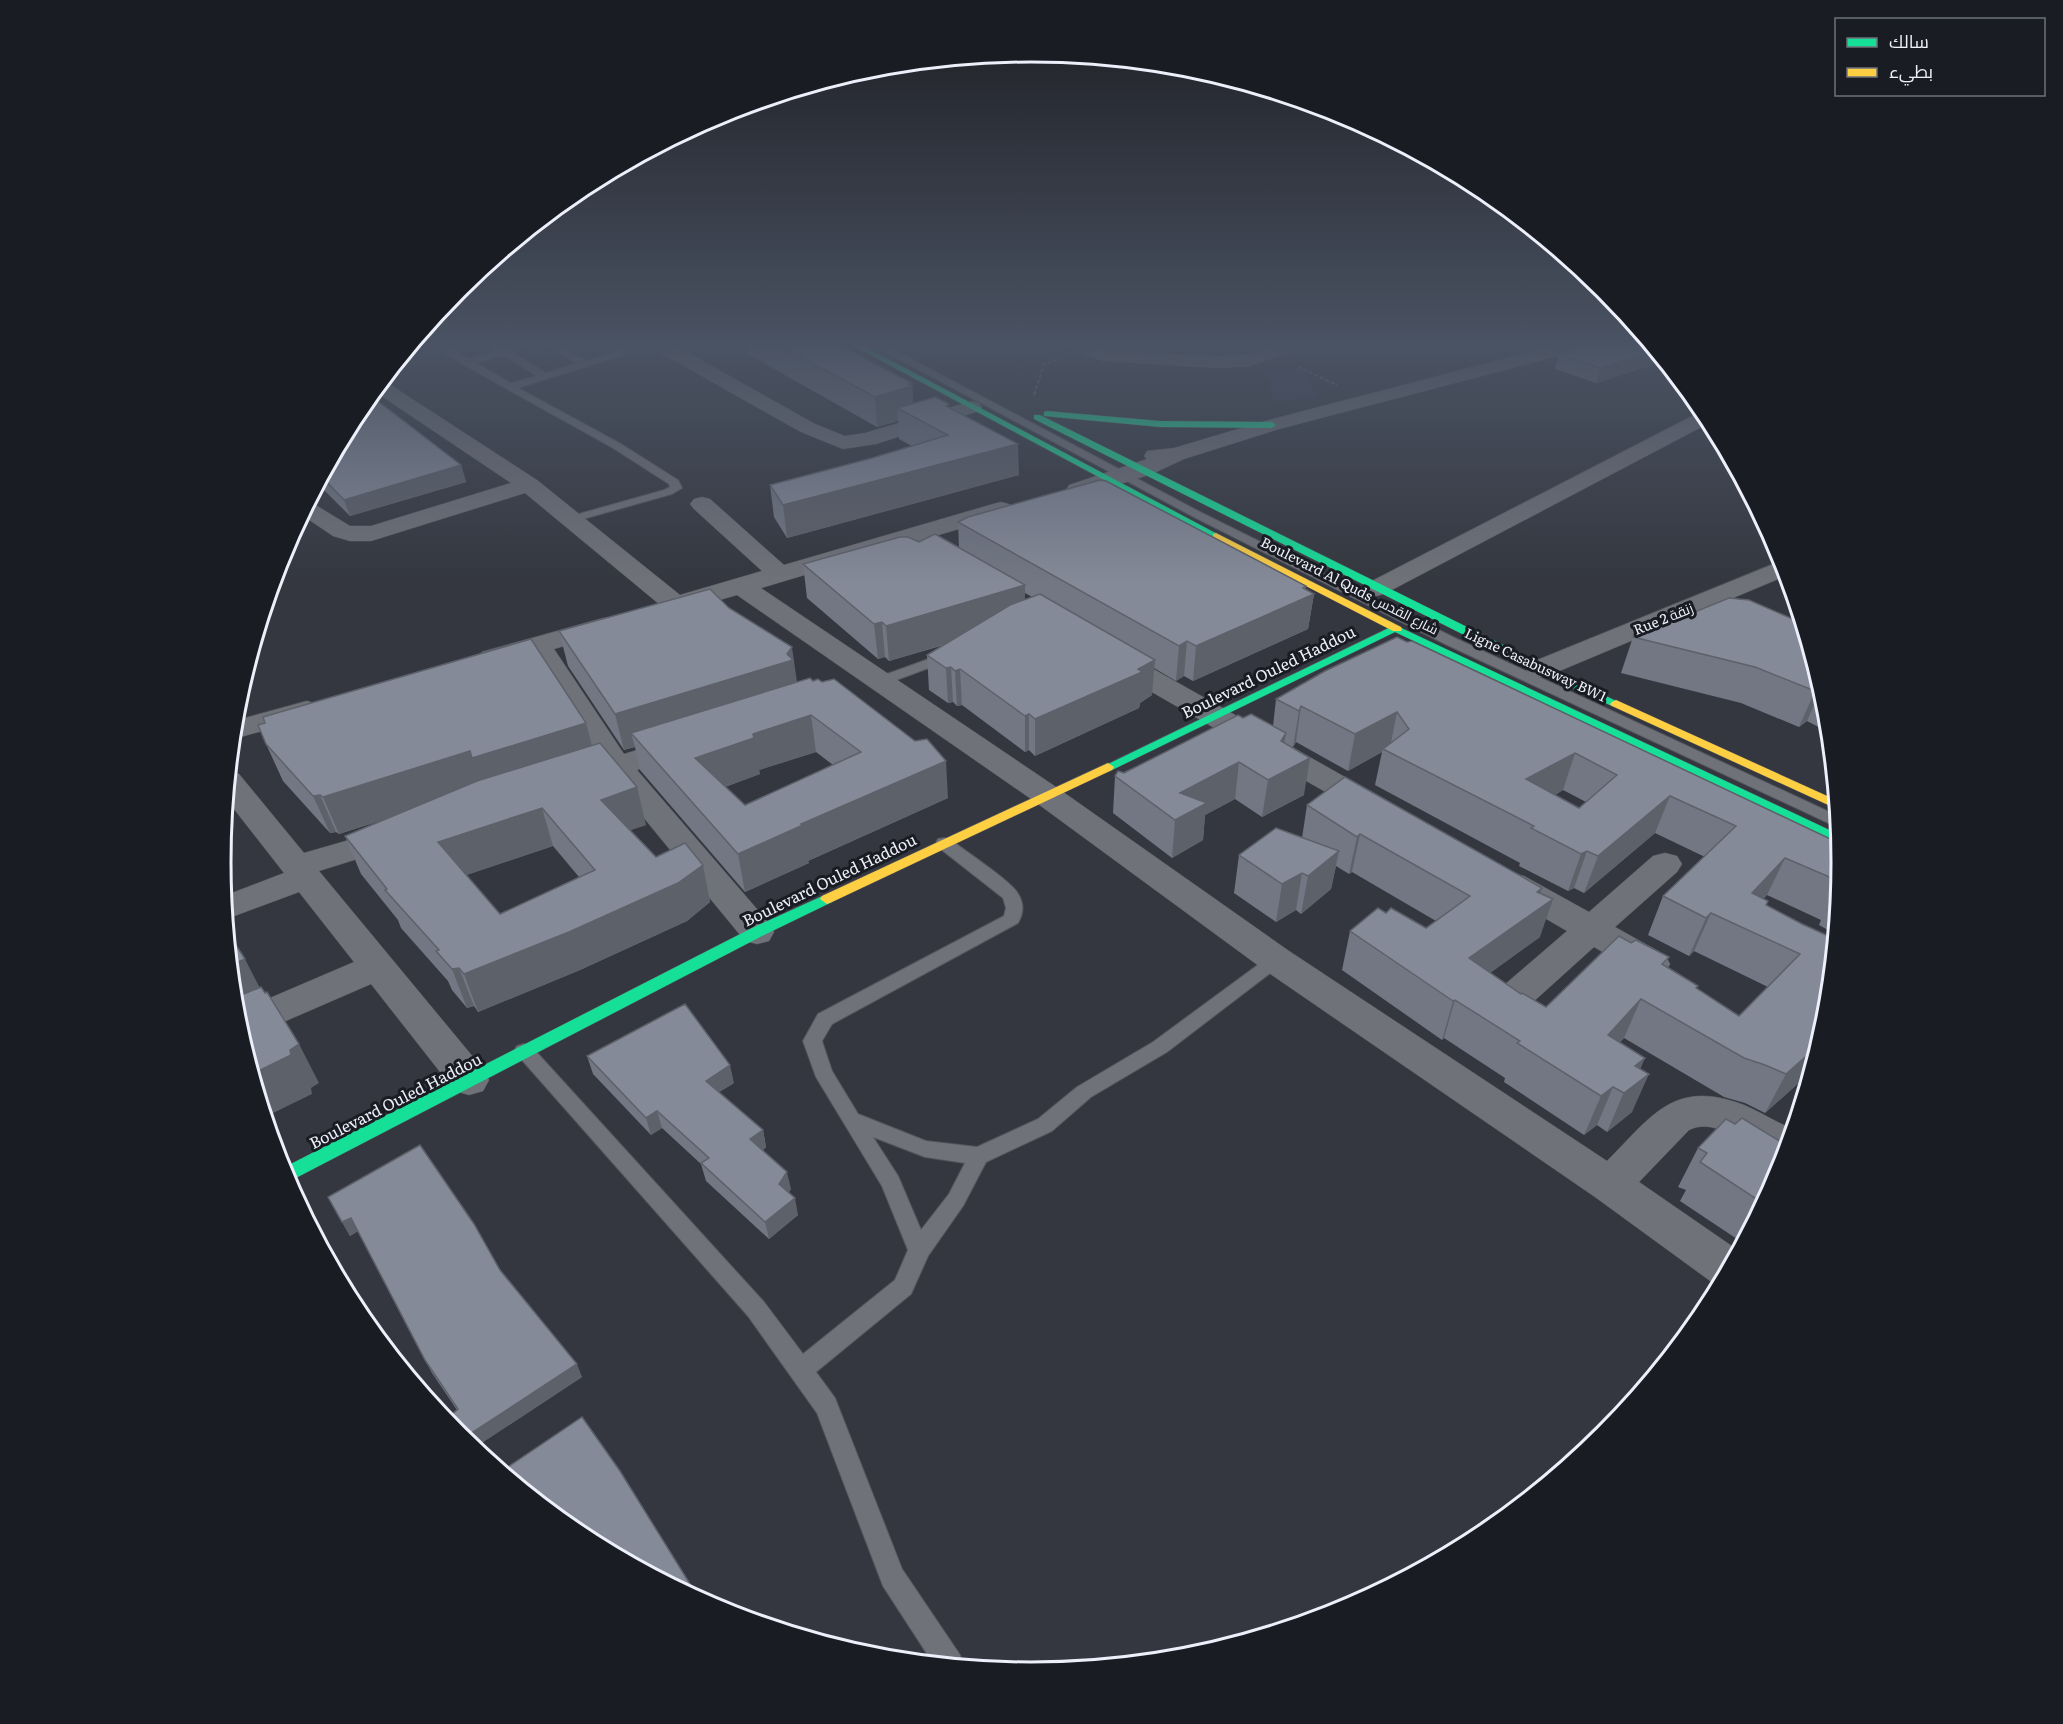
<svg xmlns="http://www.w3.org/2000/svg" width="2063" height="1724" viewBox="0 0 2063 1724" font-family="Literata,Cairo,serif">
<rect width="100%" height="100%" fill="#34373f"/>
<path fill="#353a4f" d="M 1270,369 L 1302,370 L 1320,398 L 1271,402 Z"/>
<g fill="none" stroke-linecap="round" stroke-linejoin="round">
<g stroke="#53565d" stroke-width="2">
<g id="lane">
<path d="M 430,343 L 442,343 L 469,359 L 496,351 L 484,343 L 496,343 L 505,348 L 523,343 L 538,343 L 512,352 L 546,373 L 577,363 L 541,343 L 553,343 L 586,361 L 613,352 L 599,343 L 611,343 L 624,351 L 624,355 L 518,388 L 621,444 L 678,480 L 682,488 L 672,494 L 576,521 L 568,521 L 568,517 L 664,490 L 670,487 L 669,484 L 613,448 L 464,365 ZM 503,355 L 537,376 L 511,383 L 476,363 Z"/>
<path d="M 869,343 L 881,343 L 1202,513 L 1455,638 L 1838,816 L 1839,828 L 1445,644 L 1194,517 Z"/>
<path d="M 948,652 L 953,653 L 955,656 L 953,659 L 883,685 L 878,686 L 871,682 L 873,679 Z"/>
<path d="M 944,838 L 950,839 C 966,852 1007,878 1017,892 C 1024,902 1024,913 1018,923 L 832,1024 L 822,1041 L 832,1071 L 858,1114 L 926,1141 L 977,1147 L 1038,1119 L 1077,1087 L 1153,1042 L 1270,956 L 1276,954 L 1282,956 L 1285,960 L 1282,964 L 1167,1052 L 1091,1097 L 1052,1131 L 986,1162 L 963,1206 L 928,1256 L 911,1294 L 816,1372 L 835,1398 L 902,1569 L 960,1655 L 963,1666 L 933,1663 L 883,1586 L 817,1413 L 748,1316 L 514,1051 L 517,1046 L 524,1044 L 531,1046 L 764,1302 L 803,1354 L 895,1280 L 908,1250 L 882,1186 L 816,1077 L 803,1041 L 818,1014 L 1004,916 L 1006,908 L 1003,898 L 938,847 L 936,843 L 938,839 ZM 873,1137 L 925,1157 L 965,1163 L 949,1194 L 921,1230 L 898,1176 Z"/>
</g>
</g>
<g stroke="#53565d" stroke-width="1">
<g id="street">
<path d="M 648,343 L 671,343 L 815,424 L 845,436 L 865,433 L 972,401 L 979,403 L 982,407 L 979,411 L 876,444 L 843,449 L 801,432 L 650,347 Z"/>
<path d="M 1065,343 L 1090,343 L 1106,350 L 1127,352 L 1218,356 L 1248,354 L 1281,343 L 1308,343 L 1306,347 L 1250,366 L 1218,368 L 1102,361 L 1067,347 Z"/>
<path d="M 1564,343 L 1595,343 L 1593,347 L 1279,429 L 1184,459 L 1152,474 L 1085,495 L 1077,497 L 1069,495 L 1066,490 L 1069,485 L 1147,459 L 1144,456 L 1147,451 L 1174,448 L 1265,421 Z"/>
<path d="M 1605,343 C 1632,343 1649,342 1667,365 L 1656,364 L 1607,347 Z"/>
<path d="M 383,380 L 537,480 L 680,595 L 762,571 L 694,509 L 690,504 L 694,499 L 702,497 L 710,499 L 784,565 L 993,504 L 1001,502 L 1009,504 L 1013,509 L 1009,514 L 761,588 L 1056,787 L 1289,951 L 1607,1161 C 1652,1116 1674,1078 1744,1105 C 1761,1112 1776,1123 1794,1129 L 1785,1159 C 1776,1156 1767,1154 1758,1150 C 1736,1140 1714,1118 1689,1130 L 1639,1182 L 1739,1251 L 1720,1285 L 1713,1283 L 1595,1197 L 1263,969 L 1034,801 L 737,595 L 671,614 L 662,612 L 658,606 L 659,604 L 525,493 L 371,541 L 350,541 L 333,536 L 302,515 L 309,501 L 350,526 L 371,526 L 511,483 L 374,391 Z"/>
<path d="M 1704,410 L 1711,422 L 1386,593 L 1377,596 L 1368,593 L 1364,588 L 1368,583 Z"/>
<path d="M 1783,560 L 1788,575 L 1550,675 L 1540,677 L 1530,675 L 1526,669 L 1530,663 Z"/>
<path d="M 604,618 L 613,620 L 617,626 L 613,632 L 554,649 L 624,754 L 679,737 L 690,740 L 694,746 L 690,752 L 637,770 L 769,923 L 774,932 L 769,941 L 757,944 L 745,941 L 611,778 L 577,788 L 566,786 L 562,779 L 566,772 L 599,762 L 531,655 L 492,666 L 482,664 L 478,658 L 482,652 Z"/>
<path d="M 1115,651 L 1125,653 L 1384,799 L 1389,806 L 1384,813 L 1373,816 L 1362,813 L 1105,665 L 1101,659 L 1105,653 Z"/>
<path d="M 307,701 L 317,704 L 321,710 L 317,716 L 233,739 L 234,721 Z"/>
<path d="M 229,772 L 239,774 L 304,853 L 394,827 L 405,830 L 410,837 L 405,844 L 319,871 L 483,1069 L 489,1080 L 483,1091 L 469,1095 L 455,1091 L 371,984 L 242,1040 L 235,1013 L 354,962 L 299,892 L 226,919 L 224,896 L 284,873 L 227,800 Z"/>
<path d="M 1665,853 L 1677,856 L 1682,864 L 1677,872 L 1615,927 L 1665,955 L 1670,964 L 1665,973 L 1652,977 L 1639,973 L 1594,947 L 1522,1012 L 1509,1016 L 1496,1012 L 1491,1002 L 1496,992 L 1567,931 L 1500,892 L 1495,884 L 1500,876 L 1512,873 L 1524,876 L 1589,912 L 1653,856 Z"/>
</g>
</g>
<g stroke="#53565d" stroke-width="1">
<g id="fast">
<path d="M 848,343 L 858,343 L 1221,536 L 1213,538 Z"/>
<path d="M 1047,411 L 1160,421 L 1272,422 L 1276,425 L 1272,428 L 1160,427 L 1044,416 L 1044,412 Z"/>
<path d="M 1034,415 L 1040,415 L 1622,704 L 1620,706 L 1612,706 L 1536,671 L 1034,419 Z"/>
<path d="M 1395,625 L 1840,835 L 1841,844 L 1395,632 L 1112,770 L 1104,770 L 1102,767 Z"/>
<path d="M 827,894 L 834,899 L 832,902 L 762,936 L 290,1181 L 287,1182 L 281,1169 L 752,928 Z"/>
</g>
</g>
<g stroke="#53565d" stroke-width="1">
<g id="slow">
<path d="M 1216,533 L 1401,627 L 1402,629 L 1401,631 L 1393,631 L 1213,538 L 1213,534 Z"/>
<path d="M 1616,700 L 1836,800 L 1837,809 L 1612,706 L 1610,704 L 1612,702 Z"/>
<path d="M 1108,763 L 1114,767 L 1112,770 L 832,902 L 827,904 L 820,899 L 822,896 Z"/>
</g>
</g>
<g stroke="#707278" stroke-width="2" stroke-dasharray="4 2" stroke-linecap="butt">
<path d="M 1298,367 L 1337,385"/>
<path d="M 1034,395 L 1044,364 L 1060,359"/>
</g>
<use href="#lane" fill="#707279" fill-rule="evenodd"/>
<use href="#street" fill="#707279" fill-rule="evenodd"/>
<use href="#fast" fill="#16e098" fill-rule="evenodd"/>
<use href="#slow" fill="#ffcf43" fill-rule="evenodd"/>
</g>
<g fill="#727783" fill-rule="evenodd">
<path d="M 745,343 L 835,343 L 912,383 L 913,404 L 950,407 L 1019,475 L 787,538 L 774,517 L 770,485 L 872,458 L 912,446 L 899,439 L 898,421 L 877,427 L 746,353 Z"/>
<path d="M 1642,343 L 1650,343 L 1657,352 L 1653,365 L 1596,383 L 1555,369 L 1559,354 L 1650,348 L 1642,344 Z"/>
<path d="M 357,411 L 461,465 L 466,482 L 350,516 L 318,484 Z"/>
<path d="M 958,522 L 1306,586 L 1306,589 L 1314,594 L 1308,629 L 1193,681 L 1184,676 L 1176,681 L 1154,668 L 1152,695 L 1140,703 L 1139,708 L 1035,756 L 1029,750 L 1025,752 L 962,705 L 957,706 L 953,702 L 948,703 L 929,690 L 927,655 L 944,645 L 889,661 L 885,657 L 878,659 L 807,598 L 803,564 L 919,542 L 959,548 ZM 1025,593 L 1032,597 L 1025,600 Z"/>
<path d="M 1802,623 L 1827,704 L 1830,733 L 1807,721 L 1799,727 L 1741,703 L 1621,673 L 1633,637 Z"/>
<path d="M 559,631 L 797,683 L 948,798 L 808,861 L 809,863 L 745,892 L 640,770 L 635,747 L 624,750 L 568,666 ZM 816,752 L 833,765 L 745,805 L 725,787 L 760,774 L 759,770 Z"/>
<path d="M 1397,637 L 1842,862 L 1835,934 L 1819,925 L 1821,920 L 1767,895 L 1763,899 L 1766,905 L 1802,924 L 1827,1021 L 1812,1071 L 1765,1113 L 1745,1103 L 1724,1097 L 1624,1038 L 1620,1042 L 1640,1069 L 1632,1112 L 1607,1132 L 1597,1125 L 1584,1135 L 1504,1082 L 1505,1078 L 1444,1038 L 1442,1040 L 1342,970 L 1350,931 L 1386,913 L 1426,928 L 1436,921 L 1352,872 L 1349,874 L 1336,866 L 1331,889 L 1301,914 L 1296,910 L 1276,922 L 1234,893 L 1239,855 L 1302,838 L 1307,805 L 1542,888 L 1540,893 L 1540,937 L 1490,973 L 1521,994 L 1546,1007 L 1631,943 L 1669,957 L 1665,966 L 1698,986 L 1696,988 L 1739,1016 L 1768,987 L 1694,951 L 1689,956 L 1648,935 L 1663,896 L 1705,857 L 1655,833 L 1584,893 L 1574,888 L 1568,891 L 1519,866 L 1520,863 L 1375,785 L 1382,752 L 1348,771 L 1296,742 L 1293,747 L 1284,743 L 1304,795 L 1262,817 L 1235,799 L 1205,815 L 1203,840 L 1172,858 L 1113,813 L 1115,776 L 1243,718 L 1273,726 L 1276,699 ZM 1563,790 L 1586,802 L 1579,808 L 1555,795 Z"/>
<path d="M 586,723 L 592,745 L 646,825 L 630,830 L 656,857 L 703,865 L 710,902 L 687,921 L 580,970 L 478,1012 L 474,1006 L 467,1008 L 452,990 L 448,981 L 401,928 L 398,920 L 361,874 L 345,836 L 386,819 L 339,834 L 336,832 L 330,833 L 283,781 L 266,744 ZM 553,846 L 579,877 L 500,914 L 466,875 Z"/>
<path d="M 587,1056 L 734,1083 L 719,1092 L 763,1130 L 766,1147 L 763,1150 L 791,1189 L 789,1192 L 798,1215 L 769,1239 L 706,1181 L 701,1164 L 662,1128 L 651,1135 L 593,1074 Z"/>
<path d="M 1735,1124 L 1781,1173 L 1743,1243 L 1680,1201 L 1686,1190 L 1678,1187 L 1698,1148 Z"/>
<path d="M 328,1197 L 500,1270 L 582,1377 L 474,1448 L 457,1428 L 450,1416 L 457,1410 L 432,1373 L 425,1360 L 358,1231 L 350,1236 Z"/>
</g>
<g fill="#5d616a">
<path d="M 1656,351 L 1657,352 L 1653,365 L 1596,383 L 1600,368 Z"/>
<path d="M 912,383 L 914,416 L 897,408 L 898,421 L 877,427 L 875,397 Z"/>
<path d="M 1018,444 L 1019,475 L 787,538 L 783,505 Z"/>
<path d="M 461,465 L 466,482 L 350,516 L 344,500 Z"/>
<path d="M 1025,585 L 1025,620 L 889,661 L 886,626 Z"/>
<path d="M 1306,586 L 1304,598 L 1314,594 L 1308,629 L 1193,681 L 1196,646 Z"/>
<path d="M 882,622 L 885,657 L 878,659 L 874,624 Z"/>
<path d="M 1187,641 L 1184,676 L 1176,681 L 1179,646 Z"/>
<path d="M 792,647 L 797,682 L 631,733 L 635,747 L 624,750 L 615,714 L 787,654 Z"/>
<path d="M 1155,660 L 1152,695 L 1140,703 L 1139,708 L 1035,756 L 1035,719 L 1138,669 Z"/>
<path d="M 951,667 L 953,702 L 948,703 L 946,668 Z"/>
<path d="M 960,669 L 962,705 L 957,706 L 955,671 Z"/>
<path d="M 1821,686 L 1822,687 L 1807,721 L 1799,727 L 1815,691 Z"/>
<path d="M 1301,706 L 1296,742 L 1293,747 L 1299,711 Z"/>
<path d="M 1397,712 L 1390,748 L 1383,749 L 1382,752 L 1348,771 L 1355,734 Z"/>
<path d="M 1029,714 L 1029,750 L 1025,752 L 1025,716 Z"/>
<path d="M 811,715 L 816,752 L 759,770 L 760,774 L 703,795 L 695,758 L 753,734 Z"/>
<path d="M 586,723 L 596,760 L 484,794 L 472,758 Z"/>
<path d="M 1286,733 L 1280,770 L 1310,758 L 1304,795 L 1262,817 L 1268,780 L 1281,741 Z"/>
<path d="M 470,751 L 482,788 L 339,834 L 323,797 Z"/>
<path d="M 1575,753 L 1563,790 L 1515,816 L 1526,779 Z"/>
<path d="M 946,761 L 948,798 L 808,861 L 809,863 L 745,892 L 738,854 L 801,824 Z"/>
<path d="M 1239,762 L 1235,799 L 1205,815 L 1203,840 L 1172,858 L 1175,820 L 1180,793 Z"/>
<path d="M 637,787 L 646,825 L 611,837 L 601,800 Z"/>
<path d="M 320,795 L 336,832 L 330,833 L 313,796 Z"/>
<path d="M 1670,796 L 1655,833 L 1584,893 L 1598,856 Z"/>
<path d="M 542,808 L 553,846 L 452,880 L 438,842 Z"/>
<path d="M 1360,834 L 1352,872 L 1349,874 L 1357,837 Z"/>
<path d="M 1339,851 L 1331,889 L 1301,914 L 1308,876 Z"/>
<path d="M 1587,851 L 1574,888 L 1568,891 L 1581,854 Z"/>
<path d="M 1785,858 L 1767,895 L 1739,926 L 1752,893 Z"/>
<path d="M 703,865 L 710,902 L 687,921 L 580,970 L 478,1012 L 464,974 Z"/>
<path d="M 1302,873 L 1296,910 L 1276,922 L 1282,884 Z"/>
<path d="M 1542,888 L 1534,912 L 1553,899 L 1540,937 L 1458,996 L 1469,958 Z"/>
<path d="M 1711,913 L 1694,951 L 1689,956 L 1706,918 Z"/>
<path d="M 245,959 L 265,998 L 235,1011 L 231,965 Z"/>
<path d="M 459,968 L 474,1006 L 467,1008 L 452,969 Z"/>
<path d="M 1641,999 L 1624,1038 L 1592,1073 L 1608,1035 Z"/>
<path d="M 1455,1000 L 1444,1038 L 1442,1040 L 1453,1001 Z"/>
<path d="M 299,1044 L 319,1083 L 311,1088 L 312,1094 L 265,1117 L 252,1074 Z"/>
<path d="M 1820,1044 L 1812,1071 L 1765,1113 L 1786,1074 Z"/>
<path d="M 1645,1058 L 1633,1086 L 1649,1074 L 1632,1112 L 1607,1132 L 1635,1066 Z"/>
<path d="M 730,1065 L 734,1083 L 710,1098 L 706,1081 Z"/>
<path d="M 1613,1087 L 1597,1125 L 1584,1135 L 1601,1096 Z"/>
<path d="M 657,1111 L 662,1128 L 651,1135 L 646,1118 Z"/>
<path d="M 763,1130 L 766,1147 L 754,1157 L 750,1139 Z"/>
<path d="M 787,1172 L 791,1189 L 783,1201 L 779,1184 Z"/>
<path d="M 795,1198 L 798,1215 L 769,1239 L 765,1222 Z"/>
<path d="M 351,1218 L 358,1231 L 350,1236 L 342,1222 Z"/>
<path d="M 577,1364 L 582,1377 L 474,1448 L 467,1436 Z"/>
<path d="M 690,1584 L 695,1595 L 694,1597 L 683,1591 Z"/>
</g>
<g fill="#858a98" stroke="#5d616a" stroke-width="1.5" fill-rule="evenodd">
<path d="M 775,343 L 835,343 L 912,383 L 908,384 L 912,386 L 875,397 Z"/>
<path d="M 1598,343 L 1636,343 L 1655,349 L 1656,351 L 1600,368 L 1559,354 Z"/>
<path d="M 935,397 L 949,404 L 946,406 L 1018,444 L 783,505 L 770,485 L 872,458 L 948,435 L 897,408 Z"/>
<path d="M 367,400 L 373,403 L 379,402 L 461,465 L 344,500 L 322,477 L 357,411 Z"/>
<path d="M 1100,480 L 1106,481 L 1306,586 L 1303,588 L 1314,594 L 1196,646 L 1187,641 L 1179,646 L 958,522 L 968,517 Z"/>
<path d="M 935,534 L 1025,585 L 886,626 L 882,622 L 874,624 L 803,564 L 900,537 L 908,537 L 919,542 Z"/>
<path d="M 710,589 L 729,608 L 792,647 L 787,654 L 793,660 L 615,714 L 559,631 Z"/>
<path d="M 1040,594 L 1155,660 L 1138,669 L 1142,672 L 1035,719 L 1029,714 L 1025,716 L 960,669 L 955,671 L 951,667 L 946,668 L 927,655 L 1010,605 Z"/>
<path d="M 1729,598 L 1749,600 L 1802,623 L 1821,686 L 1815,691 L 1755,667 L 1633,637 Z"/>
<path d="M 1397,637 L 1407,642 L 1412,641 L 1841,844 L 1842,862 L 1841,882 L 1785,858 L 1752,893 L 1768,901 L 1766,905 L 1802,924 L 1835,939 L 1827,1021 L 1820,1044 L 1786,1074 L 1765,1065 L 1744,1058 L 1641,999 L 1608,1035 L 1645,1058 L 1635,1066 L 1649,1074 L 1624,1093 L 1613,1087 L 1601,1096 L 1517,1043 L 1520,1041 L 1455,1000 L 1453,1001 L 1350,931 L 1378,908 L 1386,913 L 1391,908 L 1426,928 L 1470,896 L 1360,834 L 1357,837 L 1307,805 L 1345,777 L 1542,888 L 1537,892 L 1553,899 L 1469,958 L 1521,994 L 1522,993 L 1546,1007 L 1619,936 L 1631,943 L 1636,940 L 1669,957 L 1662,964 L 1698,986 L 1696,988 L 1739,1016 L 1800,954 L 1711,913 L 1706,918 L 1663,896 L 1736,826 L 1670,796 L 1598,856 L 1587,851 L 1581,854 L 1531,828 L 1534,826 L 1383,749 L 1409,729 L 1397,712 L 1355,734 L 1301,706 L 1299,711 L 1276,699 L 1325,671 ZM 1575,753 L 1617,775 L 1579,808 L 1526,779 Z"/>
<path d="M 531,639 L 586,723 L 472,758 L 470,751 L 323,797 L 320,795 L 313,796 L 266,744 L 258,725 L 265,723 L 263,717 Z"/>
<path d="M 810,678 L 813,681 L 818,679 L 822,682 L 834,679 L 915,741 L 927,739 L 946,761 L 801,824 L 803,825 L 738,854 L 631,733 ZM 811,715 L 861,752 L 745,805 L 695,758 L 754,738 L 753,734 Z"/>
<path d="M 1251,714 L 1286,733 L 1281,741 L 1310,758 L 1268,780 L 1239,762 L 1180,793 L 1207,803 L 1175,820 L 1115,776 L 1118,771 L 1124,773 L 1238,715 L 1243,718 Z"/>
<path d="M 600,743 L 637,787 L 601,800 L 656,857 L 685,843 L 703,865 L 678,883 L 569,932 L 464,974 L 459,968 L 452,969 L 436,951 L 439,950 L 385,890 L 387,889 L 345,836 L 477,781 ZM 542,808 L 595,870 L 500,914 L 438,842 Z"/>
<path d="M 1276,828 L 1339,851 L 1308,876 L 1302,873 L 1282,884 L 1239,855 Z"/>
<path d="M 230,936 L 245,959 L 231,965 L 228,937 Z"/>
<path d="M 261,987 L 265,993 L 267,992 L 299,1044 L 290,1050 L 291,1055 L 252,1074 L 236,1020 L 234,998 Z"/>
<path d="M 685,1004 L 730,1065 L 706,1081 L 763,1130 L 750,1139 L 787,1172 L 779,1184 L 795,1198 L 765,1222 L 701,1163 L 709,1158 L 657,1111 L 646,1118 L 587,1056 Z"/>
<path d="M 1742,1118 L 1789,1147 L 1781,1173 L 1764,1204 L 1700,1162 L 1707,1153 L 1698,1148 L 1726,1119 L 1735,1124 Z"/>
<path d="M 420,1145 L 474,1224 L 500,1270 L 577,1364 L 467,1436 L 450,1416 L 458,1409 L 425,1360 L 351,1218 L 342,1222 L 328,1197 Z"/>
<path d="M 582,1417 L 620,1471 L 690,1584 L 683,1591 L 581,1536 L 502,1471 Z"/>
</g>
<linearGradient id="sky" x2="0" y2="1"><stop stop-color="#1d1e23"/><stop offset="0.59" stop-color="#4a5363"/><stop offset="1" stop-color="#4a5363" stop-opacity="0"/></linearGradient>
<rect width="2063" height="584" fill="url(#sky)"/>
<g text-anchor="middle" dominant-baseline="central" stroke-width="6" stroke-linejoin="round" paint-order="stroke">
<g font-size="14" fill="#edf0fb" stroke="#1a1c23">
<text transform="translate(1350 585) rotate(27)">Boulevard Al Quds شارع القدس</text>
<text transform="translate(1663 618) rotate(-22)">Rue 2 زنقة</text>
<text transform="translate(1536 664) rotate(25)">Ligne Casabusway BW1</text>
</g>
<g font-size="16" fill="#edf0fb" stroke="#1a1c23">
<text transform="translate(1268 671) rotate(-26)">Boulevard Ouled Haddou</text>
<text transform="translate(829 879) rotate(-26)">Boulevard Ouled Haddou</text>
<text transform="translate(395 1100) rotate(-27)">Boulevard Ouled Haddou</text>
</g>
</g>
<path d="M0 0H2063V1724H0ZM231 862a800 800 0 1 1 1600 0a800 800 0 1 1-1600 0Z" fill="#1a1c23" fill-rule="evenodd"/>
<path fill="none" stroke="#edf0fb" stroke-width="3" d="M231 862a800 800 0 1 1 1600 0a800 800 0 1 1-1600 0Z"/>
<rect x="1835" y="18" width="210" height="78" fill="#1a1c23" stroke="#6e7179" stroke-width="1.5"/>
<rect x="1847" y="38" width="30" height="9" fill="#16e098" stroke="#6e7179" stroke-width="1.5"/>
<text x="1889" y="48" font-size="18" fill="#edf0fb">سالك</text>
<rect x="1847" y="68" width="30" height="9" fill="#ffcf43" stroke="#6e7179" stroke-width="1.5"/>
<text x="1889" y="78" font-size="18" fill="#edf0fb">بطيء</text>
</svg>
